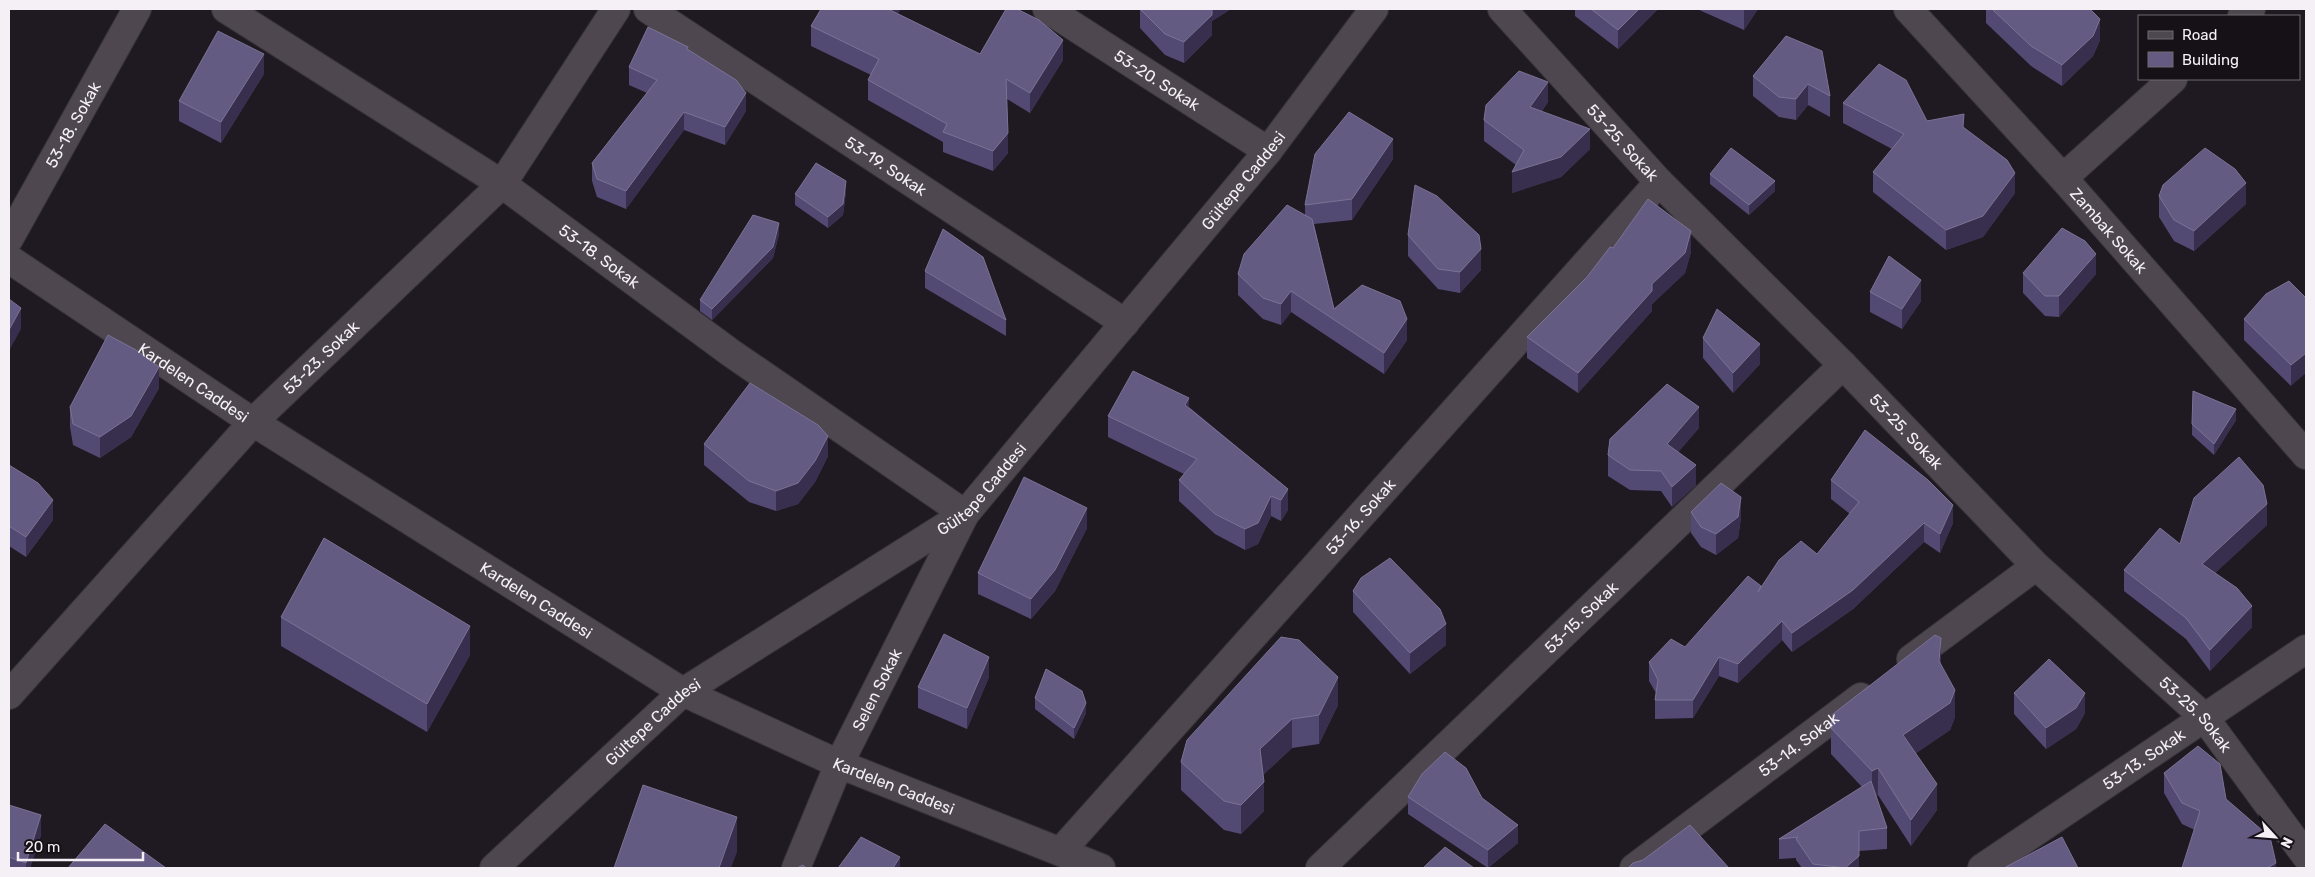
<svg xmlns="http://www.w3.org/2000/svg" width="2315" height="877" viewBox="0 0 2315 877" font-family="Rubik,sans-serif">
<rect width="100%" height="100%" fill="#1f1921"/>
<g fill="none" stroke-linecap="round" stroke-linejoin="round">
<g stroke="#383439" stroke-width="30">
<g id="street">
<path id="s1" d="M 226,9 L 502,184 L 731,353 L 965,514"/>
<path id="s2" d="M 648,9 L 1125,323"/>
<path id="s3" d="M 1047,9 L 1268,151"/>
<path id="s4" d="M 1502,9 L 1659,182 L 1843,365 L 2036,566 L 2204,717 L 2306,856"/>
<path id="s5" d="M 1908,9 L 2063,178 L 2306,455"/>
<path d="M 2242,16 L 2251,9"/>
<path d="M 2063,178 L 2173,79"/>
<path id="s6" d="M 9,239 L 137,9"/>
<path id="s7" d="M 9,259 L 253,422 L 683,692 L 839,764 L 1101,868"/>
<path d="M 1911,659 L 2036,566"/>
<path id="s8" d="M 9,695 L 253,422 L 502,184 L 616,9"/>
<path id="s9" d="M 1061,851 L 1659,182"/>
<path id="s10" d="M 494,868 L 683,692 L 965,514 L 1268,151 L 1374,9"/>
<path id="s11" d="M 796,868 L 839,764 L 965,514"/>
<path id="s12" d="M 1320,868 L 1843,365"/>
<path id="s13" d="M 1634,868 L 1861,697"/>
<path id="s14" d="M 1982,868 L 2306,649"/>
</g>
</g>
<use href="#street" stroke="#4e4750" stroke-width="28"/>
</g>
<g fill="#534a74">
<path d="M 1140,9 L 1231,9 L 1212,21 L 1212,35 L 1184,63 L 1165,55 L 1140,28 Z"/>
<path d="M 1575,9 L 1658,9 L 1618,49 L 1575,16 Z"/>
<path d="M 1697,9 L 1758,9 L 1744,30 Z"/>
<path d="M 1986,9 L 2090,9 L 2100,40 L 2093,56 L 2062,86 L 2031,66 L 1986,23 Z"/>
<path d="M 898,14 L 980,54 L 1063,60 L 1030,113 L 1007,99 L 1008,153 L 993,171 L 943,152 L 943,142 L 868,100 L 868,80 L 871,75 L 811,46 L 811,26 Z"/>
<path d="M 1786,36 L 1830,96 L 1830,117 L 1808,105 L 1796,120 L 1779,117 L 1753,96 L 1753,76 Z"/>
<path d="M 688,50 L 746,111 L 725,145 L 684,130 L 626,209 L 597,197 L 592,181 L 592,163 L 647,93 L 629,85 L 629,67 Z"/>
<path d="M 264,74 L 221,143 L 179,121 L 179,101 Z"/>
<path d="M 1548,102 L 1542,111 L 1590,149 L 1561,177 L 1512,193 L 1516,165 L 1484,141 L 1484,120 Z"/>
<path d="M 1843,103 L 1927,121 L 1964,129 L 2015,193 L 1983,237 L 1946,250 L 1873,192 L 1873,172 L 1892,149 L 1843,123 Z"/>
<path d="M 1393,159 L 1352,220 L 1314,224 L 1334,309 L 1407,340 L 1384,374 L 1291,312 L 1281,325 L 1263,319 L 1238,295 L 1238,274 L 1305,215 L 1305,205 Z"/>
<path d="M 1710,174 L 1775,191 L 1749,215 L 1710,184 Z"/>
<path d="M 846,192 L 843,215 L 828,228 L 795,205 L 795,194 Z"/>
<path d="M 2159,196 L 2246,204 L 2194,251 L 2174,241 L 2159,217 Z"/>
<path d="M 779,234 L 773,258 L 712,320 L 700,311 L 700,300 Z"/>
<path d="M 1408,235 L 1481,270 L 1460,293 L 1438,289 L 1408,256 Z"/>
<path d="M 1613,248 L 1691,252 L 1685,273 L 1652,304 L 1652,311 L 1578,393 L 1527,358 L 1527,337 L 1587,277 Z"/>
<path d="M 925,271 L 1006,320 L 1006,336 L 925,288 Z"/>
<path d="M 2023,273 L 2096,274 L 2059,317 L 2045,316 L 2023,293 Z"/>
<path d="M 1870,292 L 1921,301 L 1902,329 L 1870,312 Z"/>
<path d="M 2306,298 L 2291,386 L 2244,340 L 2244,319 Z"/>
<path d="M 1703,338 L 1760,364 L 1733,393 L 1703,358 Z"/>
<path d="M 159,388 L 131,437 L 100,458 L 73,445 L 70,427 L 70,407 Z"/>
<path d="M 1189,407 L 1288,489 L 1288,510 L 1281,521 L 1271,516 L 1258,544 L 1245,550 L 1215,534 L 1179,501 L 1179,480 L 1184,474 L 1108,437 L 1108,416 Z"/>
<path d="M 2236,420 L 2214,455 L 2192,435 L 2192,424 Z"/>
<path d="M 1699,428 L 1678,452 L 1696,485 L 1672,507 L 1661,491 L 1630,490 L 1608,476 L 1608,455 Z"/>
<path d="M 704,444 L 828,456 L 815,482 L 798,504 L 776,511 L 749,502 L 704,465 Z"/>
<path d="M 9,465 L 53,520 L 26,557 L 9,546 Z"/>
<path d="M 1831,480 L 1953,523 L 1940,553 L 1924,542 L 1853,609 L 1792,652 L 1782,640 L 1738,683 L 1719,676 L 1693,718 L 1655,719 L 1655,700 L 1656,693 L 1649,681 L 1649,662 L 1685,647 L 1761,586 L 1817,554 L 1850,514 L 1831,499 Z"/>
<path d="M 1691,512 L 1741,518 L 1738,538 L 1716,555 L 1701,547 L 1691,533 Z"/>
<path d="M 2267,525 L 2215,573 L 2252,627 L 2210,671 L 2186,639 L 2124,591 L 2124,570 Z"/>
<path d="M 1087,528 L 1055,591 L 1031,619 L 978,594 L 978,573 Z"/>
<path d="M 1353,591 L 1446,645 L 1410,674 L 1353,612 Z"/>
<path d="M 281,617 L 470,655 L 427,732 L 281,646 Z"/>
<path d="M 1941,665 L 1955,717 L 1950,730 L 1916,753 L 1937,810 L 1911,846 L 1878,795 L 1876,796 L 1887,828 L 1887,849 L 1859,851 L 1859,868 L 1802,868 L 1796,860 L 1796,858 L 1779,859 L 1779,839 L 1862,787 L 1831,754 L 1831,728 Z"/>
<path d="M 989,677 L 967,729 L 918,708 L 918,687 Z"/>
<path d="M 2014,693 L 2085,713 L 2076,729 L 2046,749 L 2014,714 Z"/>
<path d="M 1035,698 L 1086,713 L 1074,739 L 1035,709 Z"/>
<path d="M 1338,705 L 1319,744 L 1292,748 L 1263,775 L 1264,811 L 1241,834 L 1224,830 L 1181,790 L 1181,762 L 1187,740 Z"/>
<path d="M 2164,773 L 2226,799 L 2276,868 L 2182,824 L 2164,793 Z"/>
<path d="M 1408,797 L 1482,798 L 1518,843 L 1488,868 L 1408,814 Z"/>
<path d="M 9,805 L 41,835 L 30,868 L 9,868 Z"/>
</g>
<g fill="#372f4d">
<path d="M 888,9 L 901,9 L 888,29 Z"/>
<path d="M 1212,9 L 1231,9 L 1212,21 L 1212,35 L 1184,63 L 1184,42 Z"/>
<path d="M 1639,9 L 1658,9 L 1618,49 L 1618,30 Z"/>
<path d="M 1745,9 L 1758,9 L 1744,30 L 1744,11 Z"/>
<path d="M 2100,19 L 2100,40 L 2093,56 L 2062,86 L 2062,65 Z"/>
<path d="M 1063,40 L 1063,60 L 1030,113 L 1030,93 Z"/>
<path d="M 264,54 L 264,74 L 221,143 L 221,122 Z"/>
<path d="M 1548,82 L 1548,102 L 1530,127 L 1530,107 Z"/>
<path d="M 1808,84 L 1808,105 L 1796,120 L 1796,99 Z"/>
<path d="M 746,93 L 746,111 L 725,145 L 725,127 Z"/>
<path d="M 684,112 L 684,130 L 626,209 L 626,191 Z"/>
<path d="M 1590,129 L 1590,149 L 1561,177 L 1512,193 L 1512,172 Z"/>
<path d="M 1008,133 L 1008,153 L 993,171 L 993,151 Z"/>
<path d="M 1393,139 L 1393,159 L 1352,220 L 1352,199 Z"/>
<path d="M 2015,173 L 2015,193 L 1983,237 L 1946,250 L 1946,230 Z"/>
<path d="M 846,181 L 846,192 L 843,215 L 828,228 L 828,217 Z"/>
<path d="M 1775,181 L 1775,191 L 1749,215 L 1749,205 Z"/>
<path d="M 2246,183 L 2246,204 L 2194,251 L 2194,231 Z"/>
<path d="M 779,223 L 779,234 L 773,258 L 712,320 L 712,309 Z"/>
<path d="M 1691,231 L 1691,252 L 1685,273 L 1652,304 L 1652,311 L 1578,393 L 1578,373 L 1652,284 Z"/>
<path d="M 1481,249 L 1481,270 L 1460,293 L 1460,272 Z"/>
<path d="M 2096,254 L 2096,274 L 2059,317 L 2059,296 Z"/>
<path d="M 1921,280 L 1921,301 L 1902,329 L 1902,309 Z"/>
<path d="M 1291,291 L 1291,312 L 1281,325 L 1281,304 Z"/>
<path d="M 21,308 L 21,329 L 9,351 L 9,330 Z"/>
<path d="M 1407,319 L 1407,340 L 1384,374 L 1384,353 Z"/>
<path d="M 1760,344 L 1760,364 L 1733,393 L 1733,373 Z"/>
<path d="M 2306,353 L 2306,373 L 2291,386 L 2291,365 Z"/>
<path d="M 159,367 L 159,388 L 131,437 L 100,458 L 100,437 Z"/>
<path d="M 1189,398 L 1189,419 L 1185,405 Z"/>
<path d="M 1699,407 L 1699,428 L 1667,465 L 1667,444 Z"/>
<path d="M 2236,409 L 2236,420 L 2214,455 L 2214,444 Z"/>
<path d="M 828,436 L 828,456 L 815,482 L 798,504 L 776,511 L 776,491 Z"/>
<path d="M 1696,465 L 1696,485 L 1672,507 L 1672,487 Z"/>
<path d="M 1288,489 L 1288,510 L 1281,521 L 1281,500 Z"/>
<path d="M 1271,496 L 1271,516 L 1258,544 L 1245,550 L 1245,529 Z"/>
<path d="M 1741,497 L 1741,518 L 1738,538 L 1716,555 L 1716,534 Z"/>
<path d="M 53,500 L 53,520 L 26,557 L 26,537 Z"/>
<path d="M 2267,504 L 2267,525 L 2202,585 L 2202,564 Z"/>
<path d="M 1953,505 L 1953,523 L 1940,553 L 1940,534 Z"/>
<path d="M 1087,508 L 1087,528 L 1055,591 L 1031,619 L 1031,599 Z"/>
<path d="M 1924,523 L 1924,542 L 1853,609 L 1792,652 L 1792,633 Z"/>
<path d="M 2252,606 L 2252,627 L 2210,671 L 2210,650 Z"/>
<path d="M 1782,621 L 1782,640 L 1738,683 L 1738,664 Z"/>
<path d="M 1446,624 L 1446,645 L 1410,674 L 1410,653 Z"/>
<path d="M 470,626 L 470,655 L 427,732 L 427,704 Z"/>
<path d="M 1941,638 L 1941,665 L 1939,661 Z"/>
<path d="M 989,657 L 989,677 L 967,729 L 967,708 Z"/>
<path d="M 1719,657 L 1719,676 L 1693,718 L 1693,700 Z"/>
<path d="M 1338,677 L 1338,705 L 1319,744 L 1319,715 Z"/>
<path d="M 1955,690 L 1955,717 L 1950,730 L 1903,762 L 1903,735 Z"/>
<path d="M 2085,693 L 2085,713 L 2076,729 L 2046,749 L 2046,728 Z"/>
<path d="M 1086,703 L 1086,713 L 1074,739 L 1074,728 Z"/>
<path d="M 1292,719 L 1292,748 L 1260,778 L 1260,749 Z"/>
<path d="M 1878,768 L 1878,795 L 1872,798 L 1872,771 Z"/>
<path d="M 1264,782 L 1264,811 L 1241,834 L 1241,805 Z"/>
<path d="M 1937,784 L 1937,810 L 1911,846 L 1911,820 Z"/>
<path d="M 41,815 L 41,835 L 30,868 L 26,868 L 26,863 Z"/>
<path d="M 737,817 L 737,852 L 731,868 L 719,868 Z"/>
<path d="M 1518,825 L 1518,843 L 1488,868 L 1488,850 Z"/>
<path d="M 1859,856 L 1859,868 L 1845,868 Z"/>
<path d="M 900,857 L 900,868 L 893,868 Z"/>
<path d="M 2276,863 L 2276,868 L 2267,868 Z"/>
</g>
<g fill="#645b82" stroke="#7b7394">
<path d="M 821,9 L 888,9 L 980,54 L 1006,9 L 1017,9 L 1039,20 L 1063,40 L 1030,93 L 1006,79 L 1008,133 L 993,151 L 943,132 L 947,124 L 868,80 L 879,59 L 811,26 Z"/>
<path d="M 1140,9 L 1212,9 L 1212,15 L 1184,42 L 1165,34 Z"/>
<path d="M 1591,9 L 1639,9 L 1618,30 Z"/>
<path d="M 1992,9 L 2090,9 L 2100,19 L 2093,36 L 2062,65 L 2031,46 Z"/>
<path d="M 648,27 L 688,47 L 687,49 L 736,80 L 746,93 L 725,127 L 684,112 L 626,191 L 597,179 L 592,163 L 657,80 L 629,67 Z"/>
<path d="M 218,31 L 264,54 L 221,122 L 179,101 Z"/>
<path d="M 1786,36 L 1822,51 L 1830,96 L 1808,84 L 1796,99 L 1779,97 L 1753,76 Z"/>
<path d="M 1879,64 L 1906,80 L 1927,121 L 1964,114 L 1963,127 L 2007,160 L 2015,173 L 1983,216 L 1946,230 L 1873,172 L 1904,134 L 1843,103 Z"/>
<path d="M 1519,71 L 1548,82 L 1530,107 L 1590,129 L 1561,157 L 1512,172 L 1524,150 L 1484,120 L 1486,105 Z"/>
<path d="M 1349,112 L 1393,139 L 1352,199 L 1305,205 L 1315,154 Z"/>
<path d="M 1731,148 L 1775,181 L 1749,205 L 1710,174 Z"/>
<path d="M 2205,148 L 2235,169 L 2246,183 L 2194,231 L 2174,220 L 2159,196 L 2163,185 Z"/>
<path d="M 816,163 L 846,181 L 843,204 L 828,217 L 795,194 Z"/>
<path d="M 1415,185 L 1437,196 L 1479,235 L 1481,249 L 1460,272 L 1438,269 L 1408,235 Z"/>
<path d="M 1648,199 L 1691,231 L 1685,253 L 1652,284 L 1652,291 L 1578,373 L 1527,337 L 1587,277 L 1610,247 L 1613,248 Z"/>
<path d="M 1287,205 L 1312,219 L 1334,309 L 1362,285 L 1400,301 L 1407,319 L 1384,353 L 1291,291 L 1281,304 L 1263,298 L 1238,274 L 1244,254 Z"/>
<path d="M 753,215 L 779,223 L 773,247 L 712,309 L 700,300 Z"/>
<path d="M 2062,228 L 2085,241 L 2096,254 L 2059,296 L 2045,296 L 2023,273 Z"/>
<path d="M 943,229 L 983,257 L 1006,320 L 925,271 Z"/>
<path d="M 1889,256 L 1921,280 L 1902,309 L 1870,292 Z"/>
<path d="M 2289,281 L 2306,298 L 2306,353 L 2291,365 L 2244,319 L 2266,294 Z"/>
<path d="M 9,299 L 21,308 L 9,330 Z"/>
<path d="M 1717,309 L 1760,344 L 1733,373 L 1703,338 Z"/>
<path d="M 108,335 L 136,350 L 159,367 L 131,416 L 100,437 L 73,424 L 70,407 Z"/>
<path d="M 1133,371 L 1189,398 L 1185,405 L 1288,489 L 1281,500 L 1271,496 L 1258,523 L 1245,529 L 1215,514 L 1179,480 L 1197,459 L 1108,416 Z"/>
<path d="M 750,383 L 818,425 L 828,436 L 815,461 L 798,483 L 776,491 L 749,481 L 704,444 Z"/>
<path d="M 1667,384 L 1699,407 L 1667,444 L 1696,465 L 1672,487 L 1661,471 L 1630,470 L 1608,455 L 1610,439 Z"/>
<path d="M 2193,391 L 2236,409 L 2214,444 L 2192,424 Z"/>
<path d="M 1865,430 L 1928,480 L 1953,505 L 1940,534 L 1924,523 L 1853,590 L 1792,633 L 1782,621 L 1738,664 L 1719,657 L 1693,700 L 1655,700 L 1658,680 L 1649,662 L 1671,639 L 1685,647 L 1748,576 L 1761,586 L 1758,592 L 1779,560 L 1801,541 L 1817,554 L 1859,502 L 1831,480 Z"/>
<path d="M 2239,457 L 2263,485 L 2267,504 L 2202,564 L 2237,588 L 2252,606 L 2210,650 L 2186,618 L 2124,570 L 2160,528 L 2180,544 L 2194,498 Z"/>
<path d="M 9,465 L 38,483 L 53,500 L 26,537 L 9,526 Z"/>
<path d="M 1024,477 L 1087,508 L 1055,570 L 1031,599 L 978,573 Z"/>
<path d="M 1721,483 L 1741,497 L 1738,517 L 1716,534 L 1701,527 L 1691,512 Z"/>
<path d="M 324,538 L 470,626 L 427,704 L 281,617 Z"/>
<path d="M 1390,558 L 1440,609 L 1446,624 L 1410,653 L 1353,591 L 1361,578 Z"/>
<path d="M 944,634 L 989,657 L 967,708 L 918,687 Z"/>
<path d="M 1935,635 L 1941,638 L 1939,661 L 1955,690 L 1950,703 L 1903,735 L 1937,784 L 1911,820 L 1878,768 L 1872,771 L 1831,728 L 1833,714 Z"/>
<path d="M 1281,637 L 1299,640 L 1338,677 L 1319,715 L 1292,719 L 1260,749 L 1264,782 L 1241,805 L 1224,801 L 1181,762 L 1187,740 Z"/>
<path d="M 2049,659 L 2085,693 L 2076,708 L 2046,728 L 2014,693 Z"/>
<path d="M 1046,669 L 1082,691 L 1086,703 L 1074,728 L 1035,698 Z"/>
<path d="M 2198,746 L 2220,764 L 2226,799 L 2270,837 L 2276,863 L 2267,868 L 2182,868 L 2200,811 L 2182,803 L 2164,773 Z"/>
<path d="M 1445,752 L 1466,768 L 1482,798 L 1518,825 L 1488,850 L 1408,797 L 1422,774 Z"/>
<path d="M 1871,781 L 1887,828 L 1859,831 L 1859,856 L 1845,868 L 1813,864 L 1796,839 L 1798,837 L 1779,839 Z"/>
<path d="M 643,785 L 737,817 L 719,868 L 614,868 Z"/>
<path d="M 9,805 L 41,815 L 26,863 L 9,857 Z"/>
<path d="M 105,824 L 166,868 L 68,868 Z"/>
<path d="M 1690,825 L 1729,868 L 1628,868 L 1633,863 L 1643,860 Z"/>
<path d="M 861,837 L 900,857 L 893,868 L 838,868 Z"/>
<path d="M 2062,837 L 2078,868 L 2004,868 Z"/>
<path d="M 1445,847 L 1474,868 L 1423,868 Z"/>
<path d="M 803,865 L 806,868 L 797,868 Z"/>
</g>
<g text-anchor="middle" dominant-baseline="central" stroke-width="4.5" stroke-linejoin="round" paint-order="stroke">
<g font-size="16" fill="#f4f0f5" stroke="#161017">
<text stroke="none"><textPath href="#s3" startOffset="131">53-20. Sokak</textPath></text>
<text stroke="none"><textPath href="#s6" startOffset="131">53-18. Sokak</textPath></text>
<text stroke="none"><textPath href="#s4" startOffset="180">53-25. Sokak</textPath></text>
<text stroke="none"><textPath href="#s2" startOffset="285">53-19. Sokak</textPath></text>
<text stroke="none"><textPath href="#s10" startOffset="1026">Gültepe Caddesi</textPath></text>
<text stroke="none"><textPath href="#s5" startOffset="299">Zambak Sokak</textPath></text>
<text stroke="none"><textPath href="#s1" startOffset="448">53-18. Sokak</textPath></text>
<text stroke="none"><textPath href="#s8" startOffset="460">53-23. Sokak</textPath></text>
<text stroke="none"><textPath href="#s7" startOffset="222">Kardelen Caddesi</textPath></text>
<text stroke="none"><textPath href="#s4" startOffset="585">53-25. Sokak</textPath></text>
<text stroke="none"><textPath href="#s10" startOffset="621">Gültepe Caddesi</textPath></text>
<text stroke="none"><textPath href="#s9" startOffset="449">53-16. Sokak</textPath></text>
<text stroke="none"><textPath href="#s7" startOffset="628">Kardelen Caddesi</textPath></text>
<text stroke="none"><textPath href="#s12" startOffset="362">53-15. Sokak</textPath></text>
<text stroke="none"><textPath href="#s11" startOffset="196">Selen Sokak</textPath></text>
<text stroke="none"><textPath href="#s4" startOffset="990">53-25. Sokak</textPath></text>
<text stroke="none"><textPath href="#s10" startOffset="216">Gültepe Caddesi</textPath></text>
<text stroke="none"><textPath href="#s13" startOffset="206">53-14. Sokak</textPath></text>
<text stroke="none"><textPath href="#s14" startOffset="195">53-13. Sokak</textPath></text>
<text stroke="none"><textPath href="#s7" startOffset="1032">Kardelen Caddesi</textPath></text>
</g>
</g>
<rect width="2315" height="877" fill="none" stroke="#f4f0f5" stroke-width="20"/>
<rect x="2138" y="15" width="162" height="65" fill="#161017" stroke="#6f6a70"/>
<rect x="2148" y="31" width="25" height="8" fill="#4e4750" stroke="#6f6a70"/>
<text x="2182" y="40" font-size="15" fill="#f4f0f5">Road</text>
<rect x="2148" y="52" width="25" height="15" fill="#645b82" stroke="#6f6a70"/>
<text x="2182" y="65" font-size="15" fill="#f4f0f5">Building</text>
<g transform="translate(2275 837) rotate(116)" stroke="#161017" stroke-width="4" paint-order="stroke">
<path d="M0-4L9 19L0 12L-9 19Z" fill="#f4f0f5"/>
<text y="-8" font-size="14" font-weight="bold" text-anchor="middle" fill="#f4f0f5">N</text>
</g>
<path d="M18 852v8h125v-8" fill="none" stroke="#f4f0f5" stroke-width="2.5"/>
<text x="25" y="852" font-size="15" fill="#f4f0f5" stroke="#161017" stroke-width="4" paint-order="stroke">20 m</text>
</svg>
